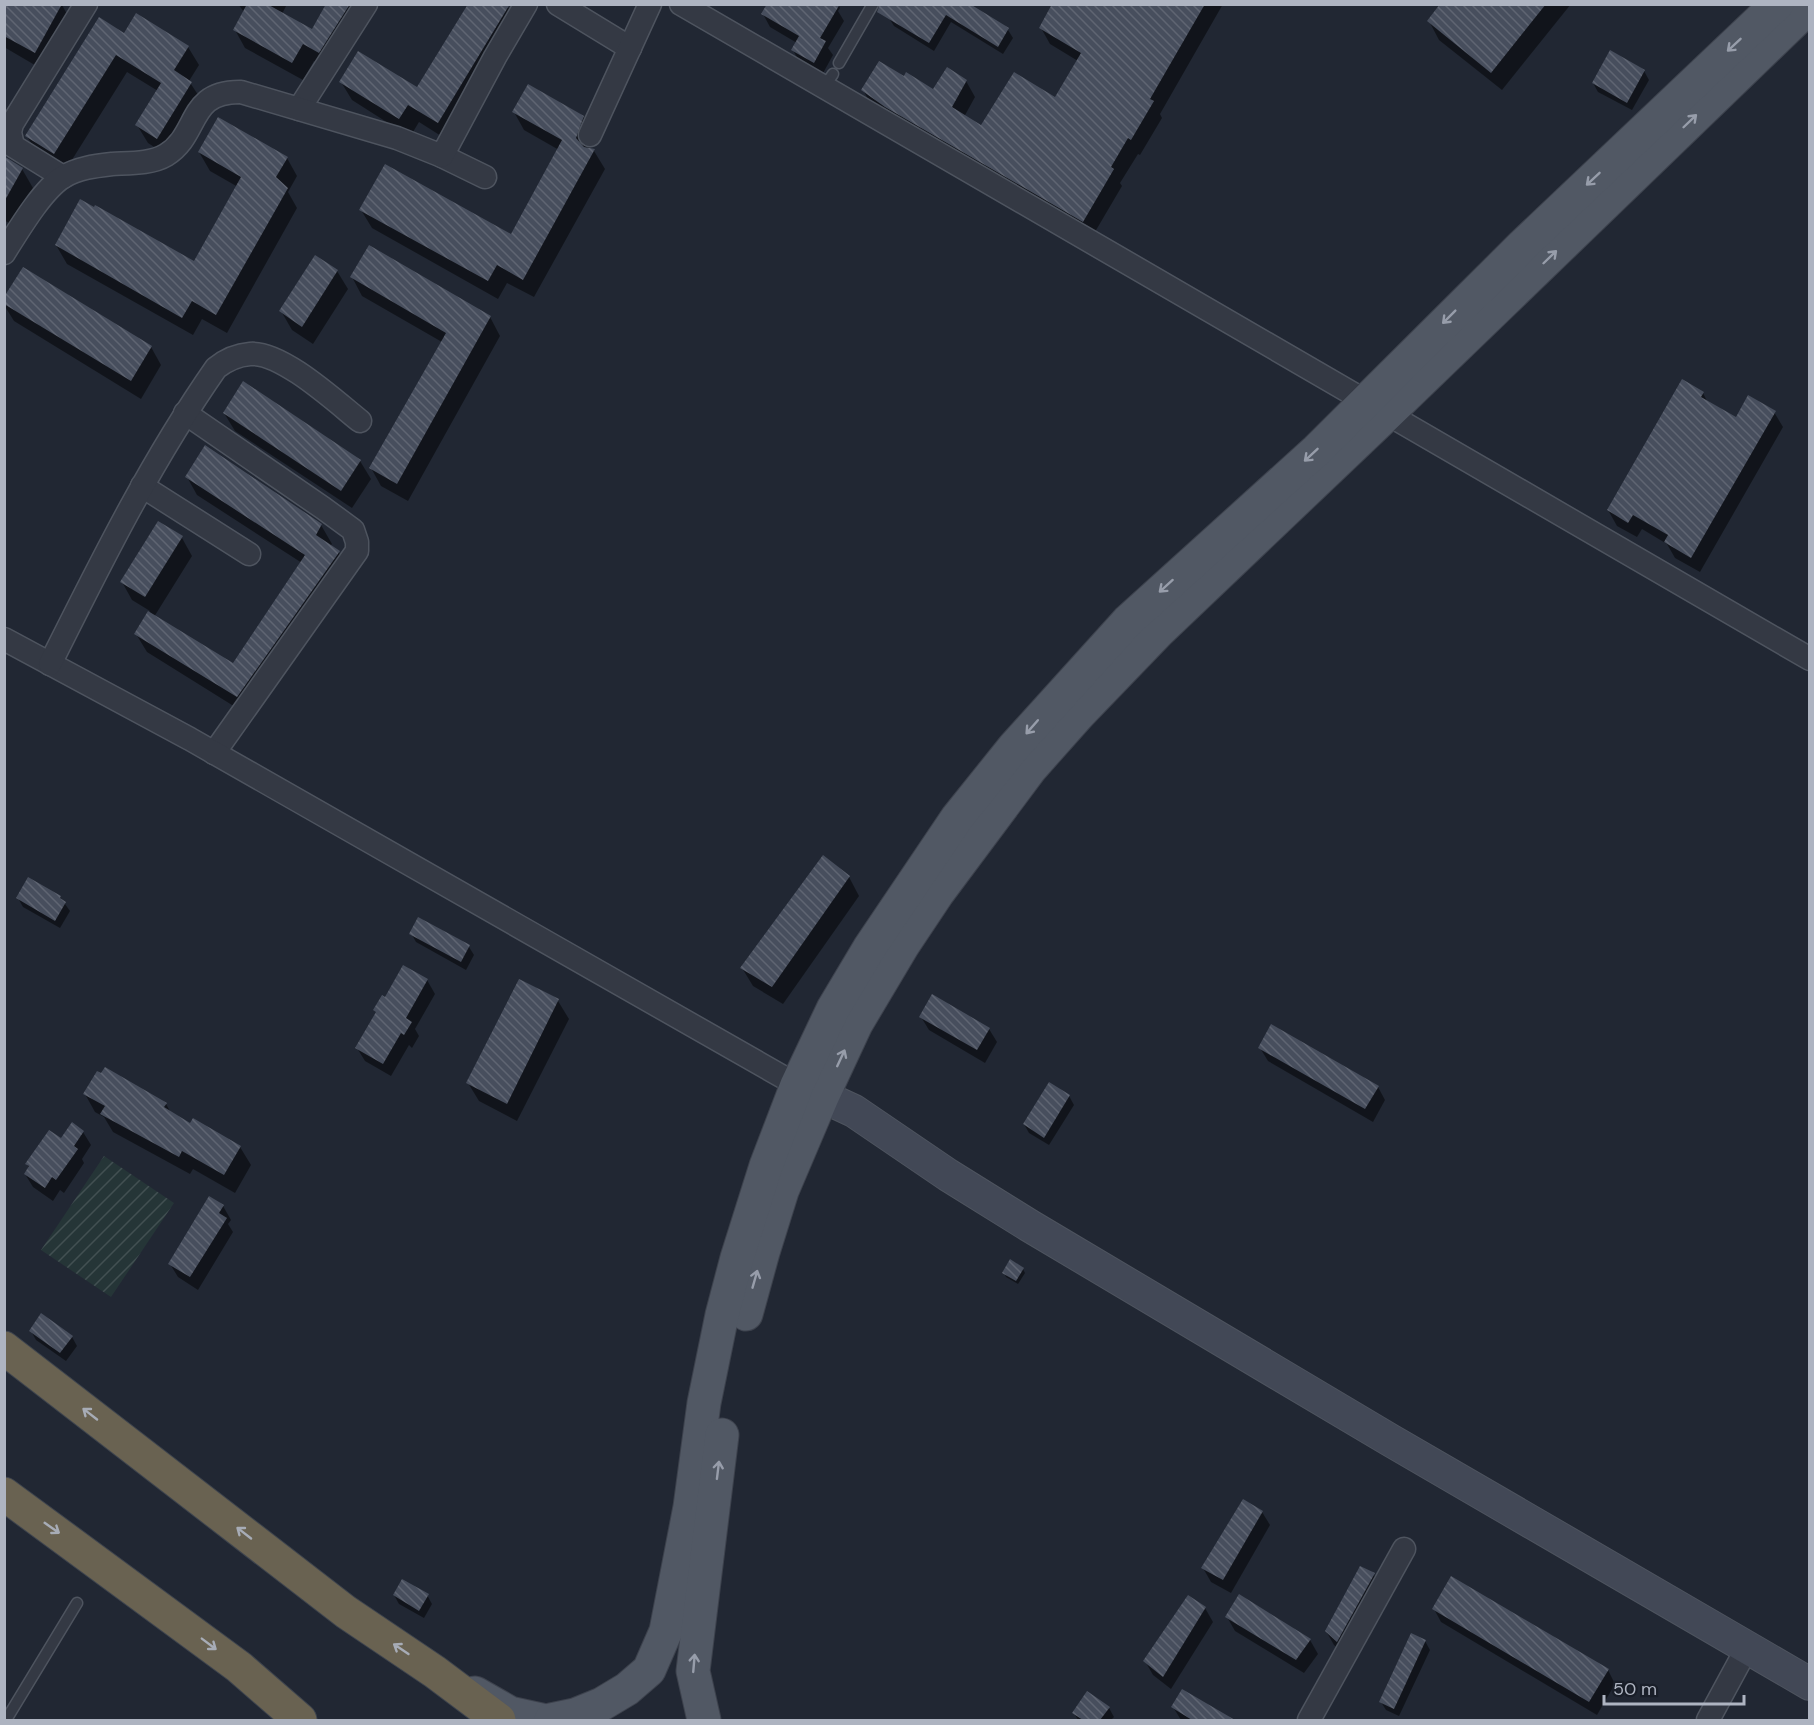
<svg xmlns="http://www.w3.org/2000/svg" width="1814" height="1725" viewBox="0 0 1814 1725" font-family="'DM Sans',sans-serif">
<defs>
<pattern id="garden-furrows" width="10" height="10" patternUnits="userSpaceOnUse" patternTransform="scale(1.5)"><rect width="10" height="10" fill="#253537"/><path d="M-1 1l2-2M0 10L10 0M9 11l2-2" fill="none" stroke="#425052"/></pattern>
<pattern id="building-back-hatch" width="6" height="6" patternUnits="userSpaceOnUse" patternTransform="scale(1.5)"><rect width="6" height="6" fill="#474e5d"/><path d="M-1 5l2 2M0 0l6 6M5-1l2 2" fill="none" stroke="#5f6572"/></pattern>
</defs>
<rect width="100%" height="100%" fill="#212733"/>
<path fill="url(#garden-furrows)" d="M 104,1156 L 174,1203 L 111,1297 L 41,1250 Z"/>
<g fill="#0007">
<path d="M 4,4 L 62,5 L 72,23 L 45,71 L 4,47 Z"/>
<path d="M 238,4 L 287,4 L 282,14 L 313,31 L 327,4 L 368,4 L 330,70 L 314,61 L 303,80 L 245,48 L 235,30 L 244,12 Z"/>
<path d="M 838,4 L 840,8 L 838,11 L 844,21 L 828,48 L 833,55 L 822,75 L 800,63 L 793,50 L 797,43 L 770,27 L 763,14 Z"/>
<path d="M 967,4 L 1008,30 L 1013,38 L 1003,54 L 951,22 L 934,51 L 894,26 L 889,18 Z"/>
<path d="M 1054,4 L 1223,4 L 1160,114 L 1162,118 L 1140,155 L 1138,154 L 1120,183 L 1122,186 L 1092,237 L 872,106 L 863,90 L 904,78 L 933,91 L 966,81 L 975,97 L 964,117 L 981,127 L 1056,99 L 1078,61 L 1050,44 L 1041,28 Z"/>
<path d="M 1442,4 L 1571,4 L 1502,90 L 1439,40 L 1429,21 Z"/>
<path d="M 508,7 L 519,25 L 449,141 L 419,122 L 410,137 L 352,100 L 341,82 L 418,89 Z"/>
<path d="M 124,35 L 188,47 L 199,65 L 189,81 L 202,101 L 168,156 L 148,143 L 137,125 L 158,91 L 127,72 L 65,171 L 37,154 L 27,136 Z"/>
<path d="M 1644,71 L 1649,80 L 1632,110 L 1598,92 L 1593,83 Z"/>
<path d="M 514,112 L 583,117 L 593,136 L 588,149 L 594,151 L 605,169 L 534,297 L 507,283 L 498,299 L 372,228 L 361,210 L 511,236 L 559,150 L 524,130 Z"/>
<path d="M 199,152 L 287,158 L 297,176 L 288,192 L 297,208 L 227,333 L 202,319 L 193,335 L 67,264 L 56,245 L 94,209 L 195,263 L 238,187 L 210,171 Z"/>
<path d="M 4,159 L 22,169 L 33,188 L 12,225 L 4,220 Z"/>
<path d="M 337,271 L 348,289 L 313,344 L 292,330 L 281,311 Z"/>
<path d="M 352,277 L 490,317 L 500,336 L 408,501 L 381,486 L 371,468 L 442,342 L 362,296 Z"/>
<path d="M 4,300 L 151,347 L 161,365 L 141,399 L 14,321 L 4,305 Z"/>
<path d="M 1703,393 L 1708,403 L 1737,419 L 1774,412 L 1783,427 L 1700,572 L 1675,558 L 1667,544 L 1642,529 L 1637,537 L 1617,526 L 1608,510 Z"/>
<path d="M 224,413 L 360,461 L 371,479 L 352,508 L 235,431 Z"/>
<path d="M 187,477 L 321,525 L 332,544 L 330,546 L 339,553 L 350,571 L 248,715 L 147,652 L 136,634 L 150,611 L 132,600 L 122,582 L 182,538 L 192,556 L 154,617 L 234,665 L 302,563 L 197,495 Z"/>
<path d="M 849,877 L 859,896 L 783,1004 L 753,986 L 742,968 Z"/>
<path d="M 60,897 L 70,911 L 60,928 L 23,907 L 18,898 Z"/>
<path d="M 411,933 L 469,947 L 474,955 L 466,970 L 416,942 Z"/>
<path d="M 427,980 L 435,994 L 415,1029 L 419,1036 L 412,1048 L 409,1045 L 391,1076 L 365,1061 L 357,1048 Z"/>
<path d="M 558,1001 L 569,1019 L 517,1121 L 479,1101 L 468,1083 Z"/>
<path d="M 921,1017 L 989,1029 L 997,1042 L 985,1063 L 929,1030 Z"/>
<path d="M 1260,1048 L 1378,1087 L 1385,1100 L 1373,1122 L 1268,1061 Z"/>
<path d="M 102,1075 L 166,1104 L 171,1113 L 191,1125 L 240,1147 L 251,1165 L 235,1193 L 193,1169 L 190,1174 L 113,1132 L 104,1117 L 95,1112 L 85,1094 Z"/>
<path d="M 1050,1084 L 1069,1096 L 1074,1105 L 1049,1145 L 1029,1133 L 1024,1124 Z"/>
<path d="M 83,1132 L 91,1145 L 82,1159 L 84,1163 L 64,1193 L 60,1190 L 53,1201 L 33,1187 L 25,1174 L 29,1168 L 27,1164 L 61,1140 Z"/>
<path d="M 223,1206 L 231,1220 L 228,1224 L 233,1232 L 198,1290 L 178,1277 L 170,1264 Z"/>
<path d="M 1023,1269 L 1025,1273 L 1018,1284 L 1006,1277 L 1004,1273 Z"/>
<path d="M 31,1331 L 72,1337 L 77,1346 L 66,1361 L 36,1340 Z"/>
<path d="M 1262,1512 L 1270,1525 L 1231,1593 L 1211,1582 L 1203,1568 Z"/>
<path d="M 1374,1575 L 1382,1588 L 1345,1654 L 1334,1645 L 1326,1631 Z"/>
<path d="M 394,1595 L 427,1595 L 432,1604 L 424,1618 L 399,1604 Z"/>
<path d="M 1188,1597 L 1205,1608 L 1213,1622 L 1171,1689 L 1153,1675 L 1145,1661 Z"/>
<path d="M 1434,1609 L 1608,1670 L 1615,1684 L 1597,1715 L 1441,1622 Z"/>
<path d="M 1227,1617 L 1310,1640 L 1318,1654 L 1304,1673 L 1235,1631 Z"/>
<path d="M 1425,1641 L 1430,1650 L 1399,1716 L 1386,1710 L 1381,1702 Z"/>
<path d="M 1182,1691 L 1232,1720 L 1181,1720 L 1173,1707 Z"/>
<path d="M 1109,1708 L 1114,1717 L 1111,1720 L 1078,1720 L 1074,1713 Z"/>
</g>
<g fill="url(#building-back-hatch)">
<path d="M 4,4 L 62,4 L 35,53 L 4,36 Z"/>
<path d="M 247,4 L 267,4 L 312,29 L 326,4 L 350,4 L 319,53 L 303,44 L 292,63 L 233,30 Z"/>
<path d="M 468,4 L 510,4 L 438,123 L 408,105 L 399,119 L 339,82 L 358,51 L 417,87 Z"/>
<path d="M 767,4 L 840,4 L 820,38 L 826,41 L 814,63 L 791,50 L 799,36 L 761,14 Z"/>
<path d="M 880,4 L 970,4 L 1009,28 L 998,47 L 946,15 L 929,43 L 877,12 Z"/>
<path d="M 1052,4 L 1205,4 L 1150,99 L 1154,101 L 1131,140 L 1128,138 L 1111,167 L 1114,169 L 1083,222 L 885,107 L 861,90 L 879,61 L 904,76 L 906,72 L 933,89 L 947,67 L 967,80 L 952,107 L 981,125 L 1014,72 L 1055,97 L 1081,53 L 1039,28 Z"/>
<path d="M 1440,4 L 1546,4 L 1491,73 L 1427,21 Z"/>
<path d="M 136,13 L 189,46 L 174,70 L 192,82 L 157,139 L 135,125 L 161,83 L 116,55 L 54,154 L 25,136 L 99,17 L 124,33 Z"/>
<path d="M 1610,50 L 1645,70 L 1627,103 L 1592,83 Z"/>
<path d="M 528,84 L 584,116 L 576,138 L 584,147 L 595,149 L 523,280 L 497,265 L 488,281 L 359,210 L 385,164 L 511,234 L 562,140 L 512,112 Z"/>
<path d="M 218,117 L 288,157 L 276,177 L 288,188 L 216,315 L 192,301 L 182,318 L 55,245 L 80,199 L 94,207 L 95,205 L 194,261 L 241,177 L 198,152 Z"/>
<path d="M 4,156 L 23,168 L 4,202 Z"/>
<path d="M 369,245 L 491,316 L 397,484 L 369,468 L 446,333 L 350,277 Z"/>
<path d="M 315,255 L 338,270 L 302,327 L 279,311 Z"/>
<path d="M 23,267 L 152,346 L 131,381 L 4,304 L 4,297 Z"/>
<path d="M 1682,379 L 1704,392 L 1701,397 L 1736,417 L 1748,395 L 1776,411 L 1691,558 L 1664,542 L 1668,535 L 1633,515 L 1628,523 L 1607,510 Z"/>
<path d="M 243,381 L 361,460 L 341,491 L 223,413 Z"/>
<path d="M 205,445 L 322,524 L 316,535 L 340,551 L 237,697 L 134,634 L 148,611 L 233,663 L 305,555 L 185,477 Z"/>
<path d="M 158,521 L 183,536 L 145,597 L 120,582 Z"/>
<path d="M 823,855 L 850,876 L 772,987 L 740,968 Z"/>
<path d="M 28,877 L 61,896 L 60,898 L 66,902 L 55,921 L 16,898 Z"/>
<path d="M 418,917 L 470,945 L 461,962 L 409,934 Z"/>
<path d="M 403,965 L 428,979 L 406,1018 L 412,1022 L 404,1035 L 401,1033 L 383,1064 L 355,1048 L 376,1012 L 373,1010 L 382,995 L 385,997 Z"/>
<path d="M 519,979 L 559,999 L 507,1104 L 466,1083 Z"/>
<path d="M 932,994 L 990,1028 L 977,1050 L 919,1017 Z"/>
<path d="M 1271,1024 L 1379,1086 L 1365,1109 L 1258,1048 Z"/>
<path d="M 105,1067 L 167,1103 L 164,1107 L 190,1123 L 193,1118 L 241,1146 L 224,1175 L 182,1151 L 179,1157 L 100,1114 L 105,1106 L 83,1094 L 97,1071 L 101,1073 Z"/>
<path d="M 1049,1082 L 1070,1095 L 1044,1138 L 1023,1124 Z"/>
<path d="M 72,1122 L 84,1131 L 74,1146 L 78,1149 L 56,1180 L 52,1177 L 45,1188 L 24,1174 L 29,1166 L 25,1164 L 49,1130 L 61,1138 Z"/>
<path d="M 209,1196 L 224,1205 L 219,1213 L 227,1218 L 190,1277 L 168,1264 Z"/>
<path d="M 1010,1259 L 1024,1268 L 1016,1281 L 1002,1273 Z"/>
<path d="M 41,1313 L 73,1336 L 60,1353 L 29,1331 Z"/>
<path d="M 1243,1499 L 1263,1511 L 1223,1580 L 1201,1568 Z"/>
<path d="M 1360,1566 L 1375,1573 L 1337,1642 L 1325,1631 Z"/>
<path d="M 1451,1576 L 1609,1669 L 1589,1702 L 1432,1609 Z"/>
<path d="M 402,1579 L 429,1594 L 419,1611 L 393,1595 Z"/>
<path d="M 1239,1594 L 1311,1639 L 1296,1660 L 1225,1617 Z"/>
<path d="M 1188,1595 L 1206,1607 L 1163,1677 L 1143,1661 Z"/>
<path d="M 1411,1633 L 1426,1640 L 1394,1709 L 1379,1702 Z"/>
<path d="M 1182,1689 L 1235,1720 L 1192,1720 L 1171,1707 Z"/>
<path d="M 1087,1691 L 1110,1707 L 1100,1720 L 1083,1720 L 1072,1713 Z"/>
</g>
<g fill="none" stroke-linecap="round" stroke-linejoin="round">
<g stroke="#4e545f" stroke-width="13">
<g id="lane">
<path d="M 839,63 L 873,4"/>
<path d="M 824,87 L 833,74"/>
<path d="M 6,1720 L 77,1603"/>
</g>
</g>
<g stroke="#4e545f" stroke-width="25">
<g id="street">
<path d="M 558,4 L 630,48"/>
<path d="M 681,4 L 1810,659"/>
<path d="M 299,109 L 366,4"/>
<path d="M 590,135 L 650,4"/>
<path d="M 442,156 L 485,177"/>
<path d="M 63,177 L 13,146 L 10,132 L 12,124 L 86,4"/>
<path d="M 4,253 C 18,231 42,190 63,177 C 78,168 95,166 112,164 C 129,163 151,164 166,155 C 200,134 187,91 241,92 L 397,138 L 442,156 L 495,57 L 526,4"/>
<path d="M 185,413 L 323,508 L 353,530 L 357,542 L 357,551 L 214,753"/>
<path d="M 142,486 L 249,554"/>
<path d="M 4,639 L 190,739 L 797,1085"/>
<path d="M 50,664 C 101,562 151,461 216,368 C 226,360 237,355 250,354 C 281,351 335,401 360,421"/>
<path d="M 1309,1720 L 1404,1549"/>
<path d="M 1708,1720 L 1747,1648"/>
</g>
</g>
<g stroke="#4e545f" stroke-width="34">
<path id="secondary" d="M 798,1085 L 854,1111 L 948,1175 L 1030,1226 L 1390,1440 L 1810,1684"/>
</g>
<g stroke="#3d424d" stroke-width="35">
<g id="primary">
<path d="M 746,1314 L 763,1252 L 782,1191 L 822,1097 L 856,1024 L 903,945 L 937,894 L 1031,768 L 1079,714 L 1158,632 L 1386,415 L 1810,6"/>
<path d="M 475,1693 L 510,1713 L 542,1720"/>
<path d="M 551,1720 L 575,1715 L 602,1704 L 627,1689 L 649,1670 L 666,1631 L 690,1507 L 704,1403 L 722,1315 L 737,1258 L 766,1166 L 797,1085 L 833,1009 L 870,947 L 957,818 L 1014,747 L 1128,621 L 1317,450 L 1522,246 L 1777,4"/>
<path d="M 704,1720 L 693,1671 L 722,1435"/>
</g>
</g>
<g stroke="#3e444e" stroke-width="35">
<g id="highway">
<path d="M 4,1348 L 346,1612 L 435,1672 L 499,1720"/>
<path d="M 4,1494 L 239,1667 L 300,1720"/>
</g>
</g>
<use href="#lane" stroke="#343944" stroke-width="10"/>
<use href="#street" stroke="#343944" stroke-width="22"/>
<use href="#secondary" stroke="#424856" stroke-width="32"/>
<use href="#primary" stroke="#515864" stroke-width="33"/>
<use href="#highway" stroke="#696251" stroke-width="33"/>
</g>
<defs><path id="oneway-shaft" d="M-6 0H5M1.5-3L5.5 0L1.5 3" fill="none" stroke-width="1.6" stroke-linecap="round" stroke-linejoin="round" transform="scale(1.5)"/></defs>
<g stroke="#979daa">
<use href="#oneway-shaft" transform="translate(1734 45) rotate(137)"/>
<use href="#oneway-shaft" transform="translate(1690 121) rotate(-44)"/>
<use href="#oneway-shaft" transform="translate(1593 179) rotate(137)"/>
<use href="#oneway-shaft" transform="translate(1550 257) rotate(-44)"/>
<use href="#oneway-shaft" transform="translate(1449 317) rotate(135)"/>
<use href="#oneway-shaft" transform="translate(1311 455) rotate(137)"/>
<use href="#oneway-shaft" transform="translate(1166 586) rotate(138)"/>
<use href="#oneway-shaft" transform="translate(1032 727) rotate(131)"/>
<use href="#oneway-shaft" transform="translate(841 1058) rotate(-65)"/>
<use href="#oneway-shaft" transform="translate(755 1279) rotate(-74)"/>
<use href="#oneway-shaft" transform="translate(718 1470) rotate(-83)"/>
<use href="#oneway-shaft" transform="translate(694 1663) rotate(-85)"/>
</g>
<g stroke="#a7acb6">
<use href="#oneway-shaft" transform="translate(90 1414) rotate(-142)"/>
<use href="#oneway-shaft" transform="translate(52 1528) rotate(35)"/>
<use href="#oneway-shaft" transform="translate(244 1533) rotate(-142)"/>
<use href="#oneway-shaft" transform="translate(209 1644) rotate(37)"/>
<use href="#oneway-shaft" transform="translate(401 1649) rotate(-146)"/>
</g>
<rect width="1814" height="1725" fill="none" stroke="#aeb4c1" stroke-width="12"/>
<path d="M1604 1695v9h140v-9" fill="none" stroke="#aeb4c1" stroke-width="3"/>
<text x="1613" y="1695" font-size="18" fill="#aeb4c1" stroke="#191e28" stroke-width="4.5" paint-order="stroke">50 m</text>
</svg>
